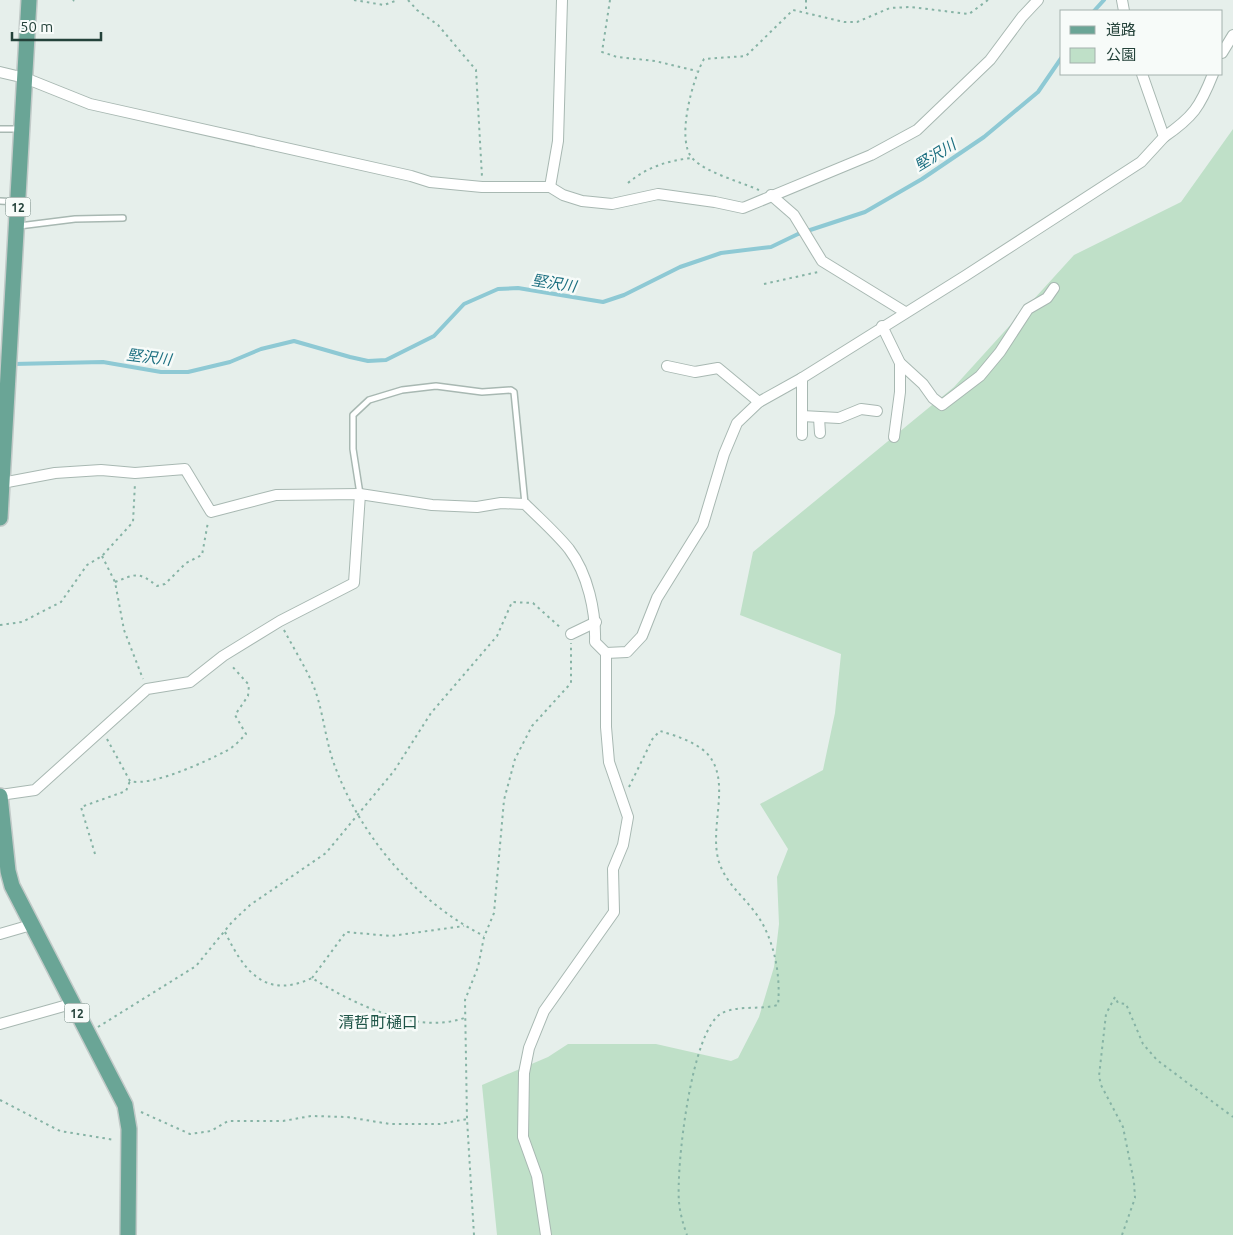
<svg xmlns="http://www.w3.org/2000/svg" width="1233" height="1235" viewBox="0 0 1233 1235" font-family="Ubuntu,'Noto Sans JP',sans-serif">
<rect width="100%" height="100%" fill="#e6efeb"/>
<path fill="#bfe0c8" d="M 1233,129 L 1233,1235 L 497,1235 L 482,1085 L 548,1057 L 568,1044 L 656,1044 L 731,1061 L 738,1058 L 759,1017 L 774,967 L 779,924 L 777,877 L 788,849 L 760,804 L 823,770 L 835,713 L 841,654 L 740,615 L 753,552 L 954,387 L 1074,255 L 1181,202 Z"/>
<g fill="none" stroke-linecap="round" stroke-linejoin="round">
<g stroke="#8ec9d4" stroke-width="4">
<path d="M 1094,11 L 1104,0"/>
<path d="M 13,364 L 103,362 L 161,372 L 188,372 L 230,362 L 261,349 L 294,341 L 350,357 L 368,361 L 386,360 L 434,336 L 464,304 L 498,289 L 518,288 L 603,302 L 624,295 L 680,267 L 721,253 L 771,247 L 798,234 L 865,212 L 922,179 L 984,137 L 1038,92 L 1062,57"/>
</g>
<g stroke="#a8b8b2" stroke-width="8">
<g id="service">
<path d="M 0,129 L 19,129"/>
<path d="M 0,201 L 17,202"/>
<path d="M 19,226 L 75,219 L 123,218"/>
<path d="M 360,494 L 353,449 L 353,415 L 369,400 L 402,390 L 436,386 L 482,392 L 511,390 L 514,392 L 525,504"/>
</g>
</g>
<g stroke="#a8b8b2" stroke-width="12">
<g id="minor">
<path d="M 1122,0 L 1124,11"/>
<path d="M 1222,53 L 1233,35"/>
<path d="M 0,72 L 25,78 L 90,104 L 411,176 L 430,182 L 482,187 L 550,187 L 563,195 L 582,201 L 612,204 L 658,194 L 715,202 L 743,208 L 871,155 L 917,130 L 990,60 L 1022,17 L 1038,0"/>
<path d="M 1164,137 C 1193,117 1200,107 1213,74"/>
<path d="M 550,187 L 558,141 L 562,0"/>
<path d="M 771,195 L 794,215 L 822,261 L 905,312"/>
<path d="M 882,326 L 900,363 L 923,384 L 933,398 L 942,405 L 980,376 L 1000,352 L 1028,309 L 1047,298 L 1054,288"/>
<path d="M 667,366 L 695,372 L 718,368 L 759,402"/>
<path d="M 802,378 L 802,435"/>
<path d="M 802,416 L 839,418 L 861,409 L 877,411"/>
<path d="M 819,418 L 820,433"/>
<path d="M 894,437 L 900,392 L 900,363"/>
<path d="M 2,483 L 55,473 L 101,470 L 135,473 L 185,469 L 211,512 L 276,495 L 360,494 L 432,505 L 477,507 L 501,503 L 525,504 C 540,519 556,533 569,549 C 588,574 596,612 595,642 L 606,653 L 606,727 L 609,762 L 628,817 L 623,845 L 613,869 L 614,912 L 544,1011 L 529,1048 L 524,1073 L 523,1137 L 537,1176 L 546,1235"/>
<path d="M 571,634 L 596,622"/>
<path d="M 606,653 L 627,652 L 642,636 L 657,598 L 703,524 L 724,454 L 737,423 L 759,402 L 802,378 L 965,276 L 1141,162 L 1164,137 L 1142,74"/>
<path d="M 0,795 L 35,790 L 147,689 L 190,682 L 223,656 L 280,621 L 354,583 L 360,494"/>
<path d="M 0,934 L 31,925"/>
<path d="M 0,1024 L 71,1004"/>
</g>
</g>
<g stroke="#c2cac8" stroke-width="18">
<g id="primary">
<path d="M 0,518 L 29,0"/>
<path d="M 0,796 L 8,871 L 12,886 L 125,1105 L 129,1129 L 128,1235"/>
</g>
</g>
<g stroke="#86b3a5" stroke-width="2" stroke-dasharray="2.5 4" stroke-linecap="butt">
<path d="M 354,0 L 384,5 L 398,0"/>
<path d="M 408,0 L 417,10 L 438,25 L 476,70 L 482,177"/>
<path d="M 610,0 L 602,52 L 617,57 L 655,61 L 697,71"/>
<path d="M 806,0 L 806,10"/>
<path d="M 73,1 L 74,0"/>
<path d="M 628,183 C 647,167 667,161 691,158"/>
<path d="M 759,190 C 741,182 707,173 693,159 C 675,141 693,78 704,59 L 746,56 L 793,10 L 844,22 L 857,22 L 890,8 L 910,7 L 969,14 L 988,0"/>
<path d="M 764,284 L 818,272"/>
<path d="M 102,556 L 115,582 L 124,630 L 143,679"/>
<path d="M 115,582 C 136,574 138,571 157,586 L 165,584 L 186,563 L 202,555 L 208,522"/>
<path d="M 0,625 L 22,622 L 61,602 L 87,565 L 102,556 L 133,522 L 135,483"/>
<path d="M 284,630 C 294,649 306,668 314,687 C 323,711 325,737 333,761 C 359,835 415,901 484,936"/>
<path d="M 107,739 L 130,781 C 151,787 205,762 226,751 C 233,748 240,740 246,734 L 235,715 L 248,696 L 249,685 L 231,665"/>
<path d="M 629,787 L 653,738 L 660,731 C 677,736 703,744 712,760 C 729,788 709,830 719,862 C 726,883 741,894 754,911 C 774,936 781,975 778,1005 C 760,1010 738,1005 722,1013 C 691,1029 676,1168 679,1202 C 680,1213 683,1224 687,1235"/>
<path d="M 95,854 L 81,807 L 126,791 L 130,781"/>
<path d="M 225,932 C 244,971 265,1000 312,978 C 352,1003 416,1035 464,1018"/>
<path d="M 312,978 L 346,932 L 391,936 L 464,926"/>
<path d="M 98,1027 L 196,966 L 232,922 L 250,905 L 326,853 L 394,771 L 431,713 L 497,636 L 512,602 L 533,603 L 562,629"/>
<path d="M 0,1100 L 60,1131 L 115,1140"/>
<path d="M 141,1112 L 190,1134 L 211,1131 L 228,1121 L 283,1121 L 311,1116 L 347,1117 L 390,1124 L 440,1124 L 467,1119"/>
<path d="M 474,1235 L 467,1119 L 465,1000 L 478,967 L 484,937 L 494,913 L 504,800 L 515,759 L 532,726 L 571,683 L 571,643"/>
<path d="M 1122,1235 L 1135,1198 L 1134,1182 L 1123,1127 L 1101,1085 L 1099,1076 L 1106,1014 L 1115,997 L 1118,1003 L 1126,1004 L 1143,1044 L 1157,1060 L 1233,1117"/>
</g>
<use href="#service" stroke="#fff" stroke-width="5"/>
<use href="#minor" stroke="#fff" stroke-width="10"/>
<use href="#primary" stroke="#6aa596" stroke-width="15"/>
</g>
<g text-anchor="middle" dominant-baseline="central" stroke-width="5" stroke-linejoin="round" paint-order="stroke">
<g fill="#f7fbf9" stroke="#637a73" stroke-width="1">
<rect x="5.5" y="197.5" width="25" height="19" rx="4"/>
<rect x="64.5" y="1003.5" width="25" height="19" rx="4"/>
</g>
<g font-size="12" font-weight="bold" fill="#24423a">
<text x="18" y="207">12</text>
<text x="77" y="1013">12</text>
</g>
<g font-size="15" font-style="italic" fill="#1c6f80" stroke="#f7fbf9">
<text transform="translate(935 155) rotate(-32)">堅沢川</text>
<text transform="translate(554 283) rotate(9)">堅沢川</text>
<text transform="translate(149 357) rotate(7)">堅沢川</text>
</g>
<g font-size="16" fill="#1f5548" stroke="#f7fbf9">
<text x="378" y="1022">清哲町樋口</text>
</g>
</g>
<rect x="1060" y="10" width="162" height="65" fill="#f7fbf9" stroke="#a3b1ad"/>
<rect x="1070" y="26" width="25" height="8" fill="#6aa596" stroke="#a3b1ad"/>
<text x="1106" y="35" font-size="15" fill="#24423a">道路</text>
<rect x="1070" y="48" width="25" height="15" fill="#bfe0c8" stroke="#a3b1ad"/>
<text x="1106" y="60" font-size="15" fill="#24423a">公園</text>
<path d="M12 32v8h89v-8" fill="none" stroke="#24423a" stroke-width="2.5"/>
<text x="20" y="32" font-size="15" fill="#24423a" stroke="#f7fbf9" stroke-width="4" paint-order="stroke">50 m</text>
</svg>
